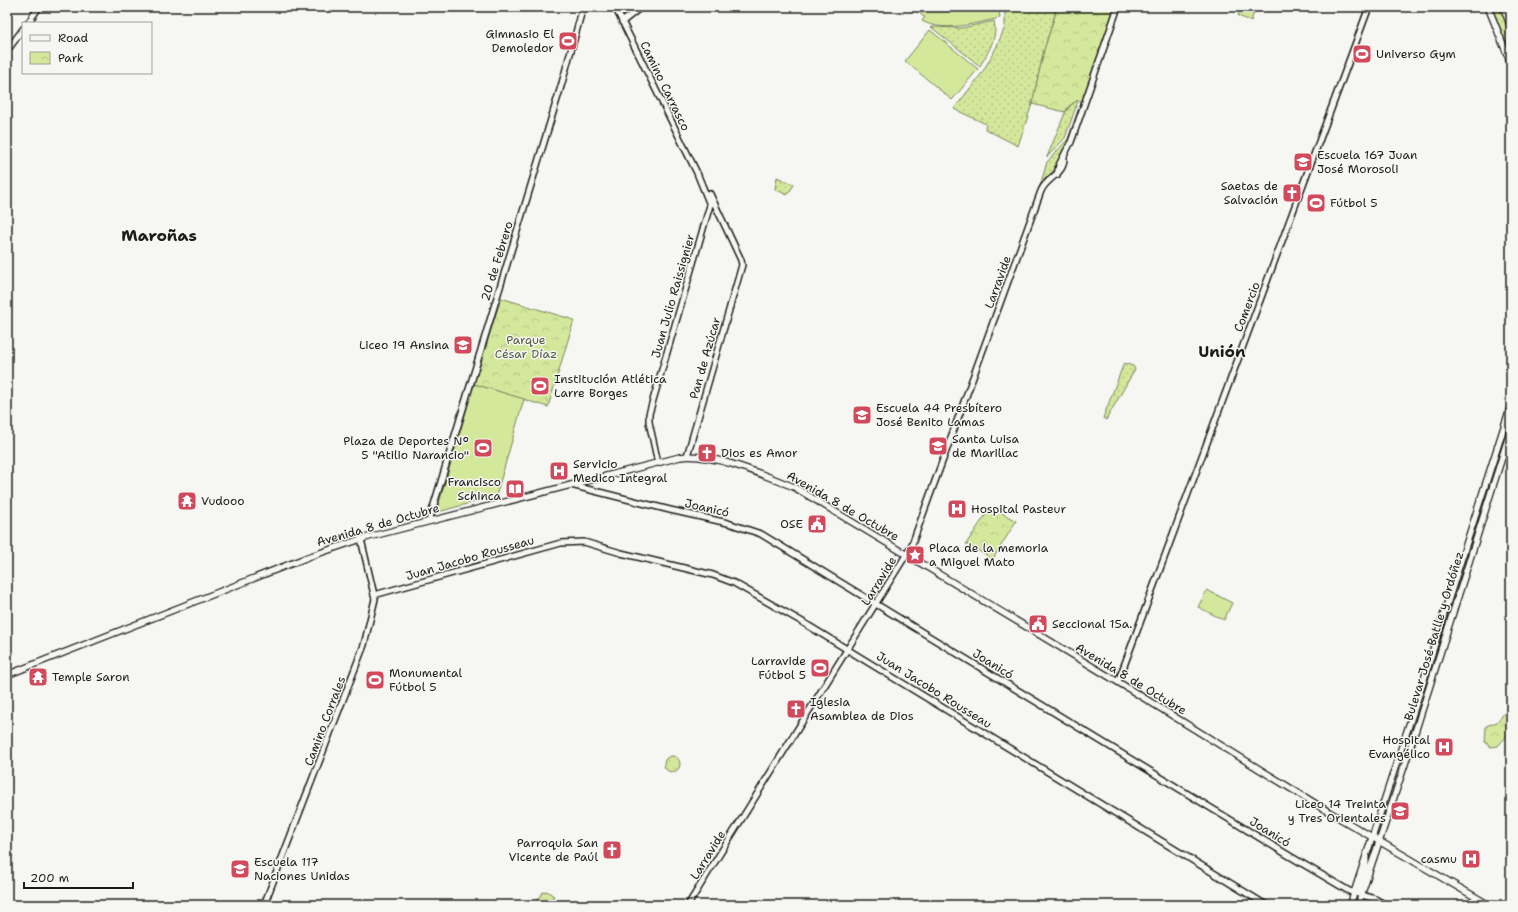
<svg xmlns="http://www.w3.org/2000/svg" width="1518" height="912" viewBox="0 0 1518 912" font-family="'Shantell Sans',sans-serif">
<defs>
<pattern id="grass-dots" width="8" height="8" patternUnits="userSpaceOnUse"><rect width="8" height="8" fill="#d4e89c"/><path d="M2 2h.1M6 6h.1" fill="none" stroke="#b5c686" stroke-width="1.8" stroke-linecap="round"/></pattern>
<pattern id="park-crowns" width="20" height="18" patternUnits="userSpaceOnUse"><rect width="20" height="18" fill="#d4e89c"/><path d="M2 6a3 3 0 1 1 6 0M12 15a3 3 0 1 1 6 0" fill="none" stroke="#b5c686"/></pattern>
</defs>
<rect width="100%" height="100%" fill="#f6f6f2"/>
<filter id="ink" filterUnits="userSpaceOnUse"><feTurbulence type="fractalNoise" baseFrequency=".025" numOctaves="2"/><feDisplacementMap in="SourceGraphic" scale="8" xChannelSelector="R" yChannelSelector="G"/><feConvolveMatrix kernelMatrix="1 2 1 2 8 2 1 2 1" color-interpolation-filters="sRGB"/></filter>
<g filter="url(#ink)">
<g fill="url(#grass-dots)" stroke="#78825c">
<path d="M 1005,7 L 1046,7 L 1056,11 L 1044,50 L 1032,104 L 1018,146 L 985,129 L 986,124 L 954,109 L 982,73 L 996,48 L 1005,27 Z"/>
<path d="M 1492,7 L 1500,7 L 1511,33 L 1511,55 Z"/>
<path d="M 994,21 C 998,38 988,52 980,66 L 931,27 L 962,28 Z"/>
<path d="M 1077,100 L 1078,101 L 1065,138 L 1047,157 L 1065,113 L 1070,106 Z"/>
<path d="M 1081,102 L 1082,102 L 1070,139 L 1055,169 L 1044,180 L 1040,186 L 1047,162 L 1068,139 Z"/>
<path d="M 777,177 L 794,185 L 787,195 L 775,189 Z"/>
<path d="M 1124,363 L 1133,366 L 1135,369 L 1106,420 L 1103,418 Z"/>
<path d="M 1486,494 L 1487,496 L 1430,671 L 1430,670 Z"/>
</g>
<g fill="url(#park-crowns)" stroke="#78825c">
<path d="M 1046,7 L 1116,7 L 1083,102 L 1078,100 L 1069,106 L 1065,112 L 1032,104 L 1044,50 L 1056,12 Z"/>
<path d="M 1241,7 L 1256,7 L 1251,21 L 1238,16 Z"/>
<path d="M 501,298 L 574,320 L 548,407 L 474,384 Z"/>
<path d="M 991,507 L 1016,521 L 993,559 L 966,544 Z"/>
<path d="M 1511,705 L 1511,731 L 1498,746 L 1491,747 L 1485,742 L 1486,726 L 1497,722 Z"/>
<circle cx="672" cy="764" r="8"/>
<path d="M 547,891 L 554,896 L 548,905 L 534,905 L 543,892 Z"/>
</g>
<g fill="#d4e89c" stroke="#78825c">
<path d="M 920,7 L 998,7 L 1000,18 C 976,23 944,33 922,21 L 925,17 L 921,15 Z"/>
<path d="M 930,30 L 978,69 L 952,100 L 905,61 Z"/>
<path d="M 474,384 L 524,399 L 496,496 L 438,512 L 437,510 Z"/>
<path d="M 1207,590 L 1232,603 L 1224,620 L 1198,607 Z"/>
</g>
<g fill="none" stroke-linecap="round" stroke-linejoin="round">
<g stroke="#1c1c1c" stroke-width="8">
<g id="secondary">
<path d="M 615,7 L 697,173 L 710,205 L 649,414 L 649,422 L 658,463"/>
<path d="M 622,22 L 641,7"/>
<path d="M 28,23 L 39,7"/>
<path d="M 7,51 L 23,29"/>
<path d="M 1057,175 L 1059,165 L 1071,142 L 1118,7"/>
<path d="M 687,456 L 742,265 L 741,260 L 710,194"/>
<path d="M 571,485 L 670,510 L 728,523 L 761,534 L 1288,855 L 1349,891 L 1375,899 L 1386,905"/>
<path d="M 429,521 L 562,83 L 583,7"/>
<path d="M 374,595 L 561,543 L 584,542 L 621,553 L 713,575 L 734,583 L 799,620 L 1266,905"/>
<path d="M 1118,682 L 1369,7"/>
<path d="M 1362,894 L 1359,889 L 1366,867 L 1366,859"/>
<path d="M 264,905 L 364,645 L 375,599 L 361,539"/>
<path d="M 688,905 L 911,547 L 1041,191 C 1048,175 1065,176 1064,156"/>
</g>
</g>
<g stroke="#1c1c1c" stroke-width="8">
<g id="primary">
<path d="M 1488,7 L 1511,64"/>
<path d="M 1503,7 L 1511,27"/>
<path d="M 7,675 L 308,557 L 361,539 L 680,457 C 711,452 764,475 794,487 L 1118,682 L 1329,812 L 1489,905"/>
<path d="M 1350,905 L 1426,673 L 1445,610 L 1511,405"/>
<path d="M 1358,905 L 1405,764 L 1511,429"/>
</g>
</g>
<use href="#secondary" stroke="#f6f6f2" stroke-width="5"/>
<use href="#primary" stroke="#f6f6f2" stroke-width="5.5"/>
</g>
</g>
<defs>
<g id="stadium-square" transform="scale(1)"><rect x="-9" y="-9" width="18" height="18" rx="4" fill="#d1495b" stroke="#f6f6f2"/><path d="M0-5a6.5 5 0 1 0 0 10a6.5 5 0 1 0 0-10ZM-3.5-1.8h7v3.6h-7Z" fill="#fff"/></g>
<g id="school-square" transform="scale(1)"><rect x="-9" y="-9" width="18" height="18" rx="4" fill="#d1495b" stroke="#f6f6f2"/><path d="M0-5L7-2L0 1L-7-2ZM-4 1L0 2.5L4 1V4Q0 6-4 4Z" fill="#fff"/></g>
<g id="church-square" transform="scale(1)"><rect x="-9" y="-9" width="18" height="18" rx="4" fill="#d1495b" stroke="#f6f6f2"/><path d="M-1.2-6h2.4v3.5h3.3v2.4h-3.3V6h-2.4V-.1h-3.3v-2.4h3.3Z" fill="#fff"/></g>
<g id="hospital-square" transform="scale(1)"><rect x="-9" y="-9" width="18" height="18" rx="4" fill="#d1495b" stroke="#f6f6f2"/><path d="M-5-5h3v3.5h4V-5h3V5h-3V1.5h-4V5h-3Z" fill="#fff"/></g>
<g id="library-square" transform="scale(1)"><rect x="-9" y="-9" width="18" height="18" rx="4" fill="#d1495b" stroke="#f6f6f2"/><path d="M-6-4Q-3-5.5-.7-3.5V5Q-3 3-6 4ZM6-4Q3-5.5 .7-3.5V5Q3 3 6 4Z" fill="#fff"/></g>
<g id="temple-square" transform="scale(1)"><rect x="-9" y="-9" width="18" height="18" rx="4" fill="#d1495b" stroke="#f6f6f2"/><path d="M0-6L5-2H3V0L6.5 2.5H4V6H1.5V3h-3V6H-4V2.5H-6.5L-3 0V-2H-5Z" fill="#fff"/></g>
<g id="civic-square" transform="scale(1)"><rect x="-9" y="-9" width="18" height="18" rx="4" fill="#d1495b" stroke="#f6f6f2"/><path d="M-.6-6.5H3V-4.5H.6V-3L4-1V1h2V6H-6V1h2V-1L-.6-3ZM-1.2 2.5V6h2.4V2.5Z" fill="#fff"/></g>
<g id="sight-square" transform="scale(1)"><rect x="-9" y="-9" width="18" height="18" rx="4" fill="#d1495b" stroke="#f6f6f2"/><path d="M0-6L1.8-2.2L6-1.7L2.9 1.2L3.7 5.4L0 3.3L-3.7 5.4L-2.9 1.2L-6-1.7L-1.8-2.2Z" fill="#fff"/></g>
</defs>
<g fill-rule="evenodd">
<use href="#stadium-square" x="568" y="41"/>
<use href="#stadium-square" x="1362" y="54"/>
<use href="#school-square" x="1303" y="162"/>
<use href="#church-square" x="1292" y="193"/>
<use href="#stadium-square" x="1316" y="203"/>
<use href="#school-square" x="463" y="345"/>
<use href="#stadium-square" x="540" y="386"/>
<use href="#school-square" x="862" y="415"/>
<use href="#school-square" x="938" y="446"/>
<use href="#stadium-square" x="483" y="448"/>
<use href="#church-square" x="707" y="453"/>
<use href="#hospital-square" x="559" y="471"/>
<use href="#library-square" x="515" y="489"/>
<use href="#temple-square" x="187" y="501"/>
<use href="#hospital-square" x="957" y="509"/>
<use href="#civic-square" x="817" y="524"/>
<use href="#sight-square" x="915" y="555"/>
<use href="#civic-square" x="1038" y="624"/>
<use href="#stadium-square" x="820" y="668"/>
<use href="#temple-square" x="38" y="677"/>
<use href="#stadium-square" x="375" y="680"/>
<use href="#church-square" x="796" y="709"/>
<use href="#hospital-square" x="1444" y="747"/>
<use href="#school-square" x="1400" y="811"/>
<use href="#church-square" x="612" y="850"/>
<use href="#hospital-square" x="1471" y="859"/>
<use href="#school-square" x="240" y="869"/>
</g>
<g text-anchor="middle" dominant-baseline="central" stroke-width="3" stroke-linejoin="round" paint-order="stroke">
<g font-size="12" fill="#1c1c1c" stroke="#f6f6f2" text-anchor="start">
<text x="554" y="34" text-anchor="end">Gimnasio El<tspan x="554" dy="14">Demoledor</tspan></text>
<text x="1376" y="54">Universo Gym</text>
<text x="1317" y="155">Escuela 167 Juan<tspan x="1317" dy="14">José Morosoli</tspan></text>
<text x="1278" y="186" text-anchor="end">Saetas de<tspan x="1278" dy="14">Salvación</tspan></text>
<text x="1330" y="203">Fútbol 5</text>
<text x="449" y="345" text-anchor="end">Liceo 19 Ansina</text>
<text x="554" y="379">Institución Atlética<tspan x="554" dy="14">Larre Borges</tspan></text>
<text x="876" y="408">Escuela 44 Presbítero<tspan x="876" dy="14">José Benito Lamas</tspan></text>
<text x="952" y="439">Santa Luisa<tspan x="952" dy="14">de Marillac</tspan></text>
<text x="469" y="441" text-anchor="end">Plaza de Deportes Nº<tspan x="469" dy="14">5 "Atilio Narancio"</tspan></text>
<text x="721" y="453">Dios es Amor</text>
<text x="573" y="464">Servicio<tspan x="573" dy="14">Medico Integral</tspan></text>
<text x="501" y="482" text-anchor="end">Francisco<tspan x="501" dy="14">Schinca</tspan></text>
<text x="201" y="501">Vudooo</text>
<text x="971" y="509">Hospital Pasteur</text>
<text x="803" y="524" text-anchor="end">OSE</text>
<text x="929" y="548">Placa de la memoria<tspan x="929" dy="14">a Miguel Mato</tspan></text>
<text x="1052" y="624">Seccional 15a.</text>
<text x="806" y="661" text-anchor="end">Larravide<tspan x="806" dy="14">Fútbol 5</tspan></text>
<text x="389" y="673">Monumental<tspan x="389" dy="14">Fútbol 5</tspan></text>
<text x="52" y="677">Temple Saron</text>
<text x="810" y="702">Iglesia<tspan x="810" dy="14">Asamblea de Dios</tspan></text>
<text x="1430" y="740" text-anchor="end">Hospital<tspan x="1430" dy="14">Evangélico</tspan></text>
<text x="1386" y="804" text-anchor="end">Liceo 14 Treinta<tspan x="1386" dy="14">y Tres Orientales</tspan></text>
<text x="598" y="843" text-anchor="end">Parroquia San<tspan x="598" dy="14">Vicente de Paúl</tspan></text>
<text x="1457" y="859" text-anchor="end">casmu</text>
<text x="254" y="862">Escuela 117<tspan x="254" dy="14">Naciones Unidas</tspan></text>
</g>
<g font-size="12" fill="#1c1c1c" stroke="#f6f6f2">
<text transform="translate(665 86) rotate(64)">Camino Carrasco</text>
<text transform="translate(497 261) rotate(-73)">20 de Febrero</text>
<text transform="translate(998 282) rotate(-70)">Larravide</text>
<text transform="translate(673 296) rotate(-74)">Juan Julio Raissignier</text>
<text transform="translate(1247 307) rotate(-69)">Comercio</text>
<text transform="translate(705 358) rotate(-74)">Pan de Azúcar</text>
<text transform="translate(843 506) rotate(30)">Avenida 8 de Octubre</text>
<text transform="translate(707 508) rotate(13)">Joanicó</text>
<text transform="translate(378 525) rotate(-16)">Avenida 8 de Octubre</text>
<text transform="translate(470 558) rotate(-16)">Juan Jacobo Rousseau</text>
<text transform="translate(879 581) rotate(-58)">Larravide</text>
<text transform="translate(1434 636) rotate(-73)">Bulevar José Batlle y Ordóñez</text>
<text transform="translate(993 664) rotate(32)">Joanicó</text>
<text transform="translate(1131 679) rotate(31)">Avenida 8 de Octubre</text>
<text transform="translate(934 690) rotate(32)">Juan Jacobo Rousseau</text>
<text transform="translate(325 721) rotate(-69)">Camino Corrales</text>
<text transform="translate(1270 832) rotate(32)">Joanicó</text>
<text transform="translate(708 855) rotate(-58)">Larravide</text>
</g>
<g font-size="12" fill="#535942" stroke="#f6f6f2">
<text x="526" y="340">Parque<tspan x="526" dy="14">César Díaz</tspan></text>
</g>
<g font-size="16" font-weight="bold" fill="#1c1c1c" stroke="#f6f6f2">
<text x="159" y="235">Maroñas</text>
<text x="1222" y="351">Unión</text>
</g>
</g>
<rect width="1518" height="912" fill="none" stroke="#f6f6f2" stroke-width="24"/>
<rect x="12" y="12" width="1494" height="888" fill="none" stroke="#1c1c1c" stroke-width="1.5" filter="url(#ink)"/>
<rect x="22" y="22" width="130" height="52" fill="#f6f6f2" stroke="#9f9f9c"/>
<rect x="30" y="35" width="20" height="6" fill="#f6f6f2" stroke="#9f9f9c"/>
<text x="58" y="42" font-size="12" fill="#1c1c1c">Road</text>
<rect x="30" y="52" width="20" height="12" fill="url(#park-crowns)" stroke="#9f9f9c"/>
<text x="58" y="62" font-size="12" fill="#1c1c1c">Park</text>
<path d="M24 882v6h109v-6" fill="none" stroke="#1c1c1c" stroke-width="2"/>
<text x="30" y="882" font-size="12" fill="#1c1c1c" stroke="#f6f6f2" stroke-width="3" paint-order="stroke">200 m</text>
</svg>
